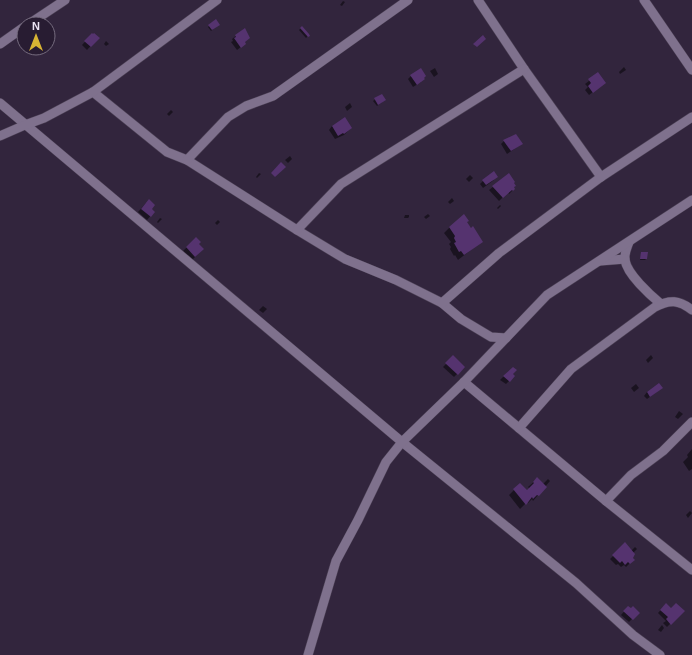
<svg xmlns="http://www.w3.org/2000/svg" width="692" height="655" viewBox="0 0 692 655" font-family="Helvetica,sans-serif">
<rect width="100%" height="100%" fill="#32253d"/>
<g fill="#0007">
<path d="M 343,1 L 345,2 L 342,6 L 340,5 Z"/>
<path d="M 215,21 L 218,25 L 211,31 L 208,27 Z"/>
<path d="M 302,27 L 308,36 L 306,38 L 299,30 Z"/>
<path d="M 244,29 L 244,43 L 241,47 L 237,50 L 231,42 L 233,41 L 232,39 Z"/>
<path d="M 92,34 L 98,38 L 87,50 L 82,45 Z"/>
<path d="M 106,41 L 109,44 L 106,46 L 104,44 Z"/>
<path d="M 624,67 L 626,70 L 620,74 L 619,72 Z"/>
<path d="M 435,68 L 438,74 L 434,77 L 430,71 Z"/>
<path d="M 598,74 L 601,86 L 589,95 L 585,90 L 588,87 L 585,84 Z"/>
<path d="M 411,76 L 421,82 L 413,87 L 408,79 Z"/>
<path d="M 381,95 L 383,101 L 377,106 L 373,101 Z"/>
<path d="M 350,103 L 352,107 L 347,111 L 345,107 Z"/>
<path d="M 171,110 L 173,112 L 169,116 L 167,114 Z"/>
<path d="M 332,126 L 351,128 L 344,135 L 335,139 L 329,130 Z"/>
<path d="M 504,141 L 522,144 L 507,154 L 501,144 Z"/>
<path d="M 290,156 L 292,159 L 288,163 L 285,160 Z"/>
<path d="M 259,173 L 261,174 L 257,178 L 256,177 Z"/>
<path d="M 470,175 L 473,178 L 469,182 L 466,179 Z"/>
<path d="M 508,175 L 514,189 L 509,194 L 508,192 L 499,201 L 489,190 Z"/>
<path d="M 494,180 L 483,188 L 480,184 L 483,181 Z"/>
<path d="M 452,198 L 454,201 L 450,204 L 448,202 Z"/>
<path d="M 146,203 L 154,212 L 147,220 L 138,212 Z"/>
<path d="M 500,205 L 501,206 L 498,209 L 497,208 Z"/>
<path d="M 428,214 L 430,216 L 426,219 L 424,217 Z"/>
<path d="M 405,215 L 409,215 L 409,217 L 408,218 L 404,218 Z"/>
<path d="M 160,218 L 162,219 L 158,223 L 157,222 Z"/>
<path d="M 218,220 L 220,222 L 217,225 L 215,223 Z"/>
<path d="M 466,222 L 481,242 L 458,260 L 455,255 L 454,256 L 450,249 L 451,247 L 449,244 L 451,242 L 444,233 L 450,227 Z"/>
<path d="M 196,238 L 198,244 L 203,249 L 192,260 L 183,251 Z"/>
<path d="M 642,253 L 646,259 L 645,260 L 640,260 Z"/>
<path d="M 263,306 L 267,309 L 263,313 L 259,310 Z"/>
<path d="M 651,355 L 653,358 L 648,363 L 646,360 Z"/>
<path d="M 453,357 L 464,367 L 454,377 L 443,367 Z"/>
<path d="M 509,371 L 514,376 L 506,384 L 500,380 Z"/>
<path d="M 636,384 L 639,388 L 634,392 L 631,388 Z"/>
<path d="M 662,388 L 647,399 L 644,396 L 647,392 Z"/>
<path d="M 679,411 L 683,414 L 678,419 L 675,417 Z"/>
<path d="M 692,449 L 692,469 L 689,471 L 683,462 L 688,457 L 687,455 Z"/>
<path d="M 537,479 L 543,484 L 548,479 L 550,481 L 533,501 L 532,499 L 528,503 L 527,502 L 520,509 L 509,495 L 520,484 L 527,491 L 530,489 L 528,487 Z"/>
<path d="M 690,511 L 692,513 L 688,518 L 686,515 Z"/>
<path d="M 625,544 L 631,551 L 635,547 L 637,549 L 633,553 L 631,558 L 633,560 L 626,567 L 624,565 L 621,567 L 618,564 L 616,565 L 610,559 Z"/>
<path d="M 666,604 L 671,609 L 683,611 L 667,627 L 663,623 L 666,621 L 658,613 Z"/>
<path d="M 628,607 L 638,613 L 629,622 L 621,615 Z"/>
<path d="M 662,625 L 664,628 L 661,632 L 658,630 Z"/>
</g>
<g fill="#55336f">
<path d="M 216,19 L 220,25 L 212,30 L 208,25 Z"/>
<path d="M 302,26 L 309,34 L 310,36 L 308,37 L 300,28 Z"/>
<path d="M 245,28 L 250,38 L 245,42 L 246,44 L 241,48 L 234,38 L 236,37 L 235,35 Z"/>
<path d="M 92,33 L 93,34 L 94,33 L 100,38 L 91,47 L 84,41 Z"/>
<path d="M 483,35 L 486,39 L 477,47 L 473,44 Z"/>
<path d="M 421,68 L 426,76 L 424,78 L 425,79 L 417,85 L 410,75 Z"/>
<path d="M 598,72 L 606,83 L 593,93 L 588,86 L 591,83 L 588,79 Z"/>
<path d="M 382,94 L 386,100 L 378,105 L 374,98 Z"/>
<path d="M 345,117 L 352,128 L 344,134 L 343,133 L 338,136 L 332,126 Z"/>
<path d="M 516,134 L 523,144 L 511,151 L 503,140 Z"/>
<path d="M 281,162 L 286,167 L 275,177 L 271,173 Z"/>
<path d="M 494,171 L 498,177 L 486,185 L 482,180 Z"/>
<path d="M 509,173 L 515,182 L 514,183 L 516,186 L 514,187 L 515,189 L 513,191 L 512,190 L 503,198 L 492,186 Z"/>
<path d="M 149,199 L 155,205 L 152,209 L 155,212 L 151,217 L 141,209 Z"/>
<path d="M 464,214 L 469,221 L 467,222 L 471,228 L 473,226 L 483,242 L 464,255 L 461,251 L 459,252 L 454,243 L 456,242 L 454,238 L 455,236 L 449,227 Z"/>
<path d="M 196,237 L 201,242 L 199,244 L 204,249 L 195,257 L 186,247 Z"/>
<path d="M 641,252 L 648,252 L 647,259 L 640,259 Z"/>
<path d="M 453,355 L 465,367 L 458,375 L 445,363 Z"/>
<path d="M 513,367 L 517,370 L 513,374 L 515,376 L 510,382 L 503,376 Z"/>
<path d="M 659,383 L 663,388 L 650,397 L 647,392 Z"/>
<path d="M 537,477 L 547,487 L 539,496 L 537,495 L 533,499 L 532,497 L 526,505 L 513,489 L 520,483 L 527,490 L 534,483 L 533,482 Z"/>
<path d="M 625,542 L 635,554 L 633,558 L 635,560 L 630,564 L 628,562 L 625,565 L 622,561 L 620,563 L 612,555 Z"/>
<path d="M 666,603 L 671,608 L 676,603 L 685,611 L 671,625 L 666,619 L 668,617 L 660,610 Z"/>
<path d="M 628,606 L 631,608 L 633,606 L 640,613 L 633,620 L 623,611 Z"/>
</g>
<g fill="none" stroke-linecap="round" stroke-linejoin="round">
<g stroke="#4c4155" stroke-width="10">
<g id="street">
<path d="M 478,0 L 524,69 L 601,177"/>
<path d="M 644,0 L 692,70"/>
<path d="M 29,24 L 65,0"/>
<path d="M 0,44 L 24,27"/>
<path d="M 93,92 L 167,152 L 187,160 L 297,230 L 345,259 L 396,280 L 442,303 L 461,319 L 491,337 L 506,338"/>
<path d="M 0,103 L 402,442 L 576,583 L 633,635 L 660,655"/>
<path d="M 0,136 L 25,125 L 44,118 L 93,92 L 217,0"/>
<path d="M 187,160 L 228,117 L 246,106 L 273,96 L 408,0"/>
<path d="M 297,230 L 341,184 L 524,69"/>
<path d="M 629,242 C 627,248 624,253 625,260 C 627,274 650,295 661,304"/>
<path d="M 600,261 L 625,259"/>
<path d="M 442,303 L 499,253 L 601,177 L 692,117"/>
<path d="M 464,382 L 606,501 L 692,570"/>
<path d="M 519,428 L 571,369 L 655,307 C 670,299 679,300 692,310"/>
<path d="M 606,501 L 631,475 L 663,451 L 692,422"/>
<path d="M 308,655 L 336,561 L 358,520 L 386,462 L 402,442 L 464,382 L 547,295 L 692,200"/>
</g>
</g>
<use href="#street" stroke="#7f718d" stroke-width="9"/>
</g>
<g transform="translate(36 36)"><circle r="19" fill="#281c32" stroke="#766c7f"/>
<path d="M0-3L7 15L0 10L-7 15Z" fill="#d8b434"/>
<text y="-6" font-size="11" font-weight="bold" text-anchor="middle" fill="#ebe3f3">N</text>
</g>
</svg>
